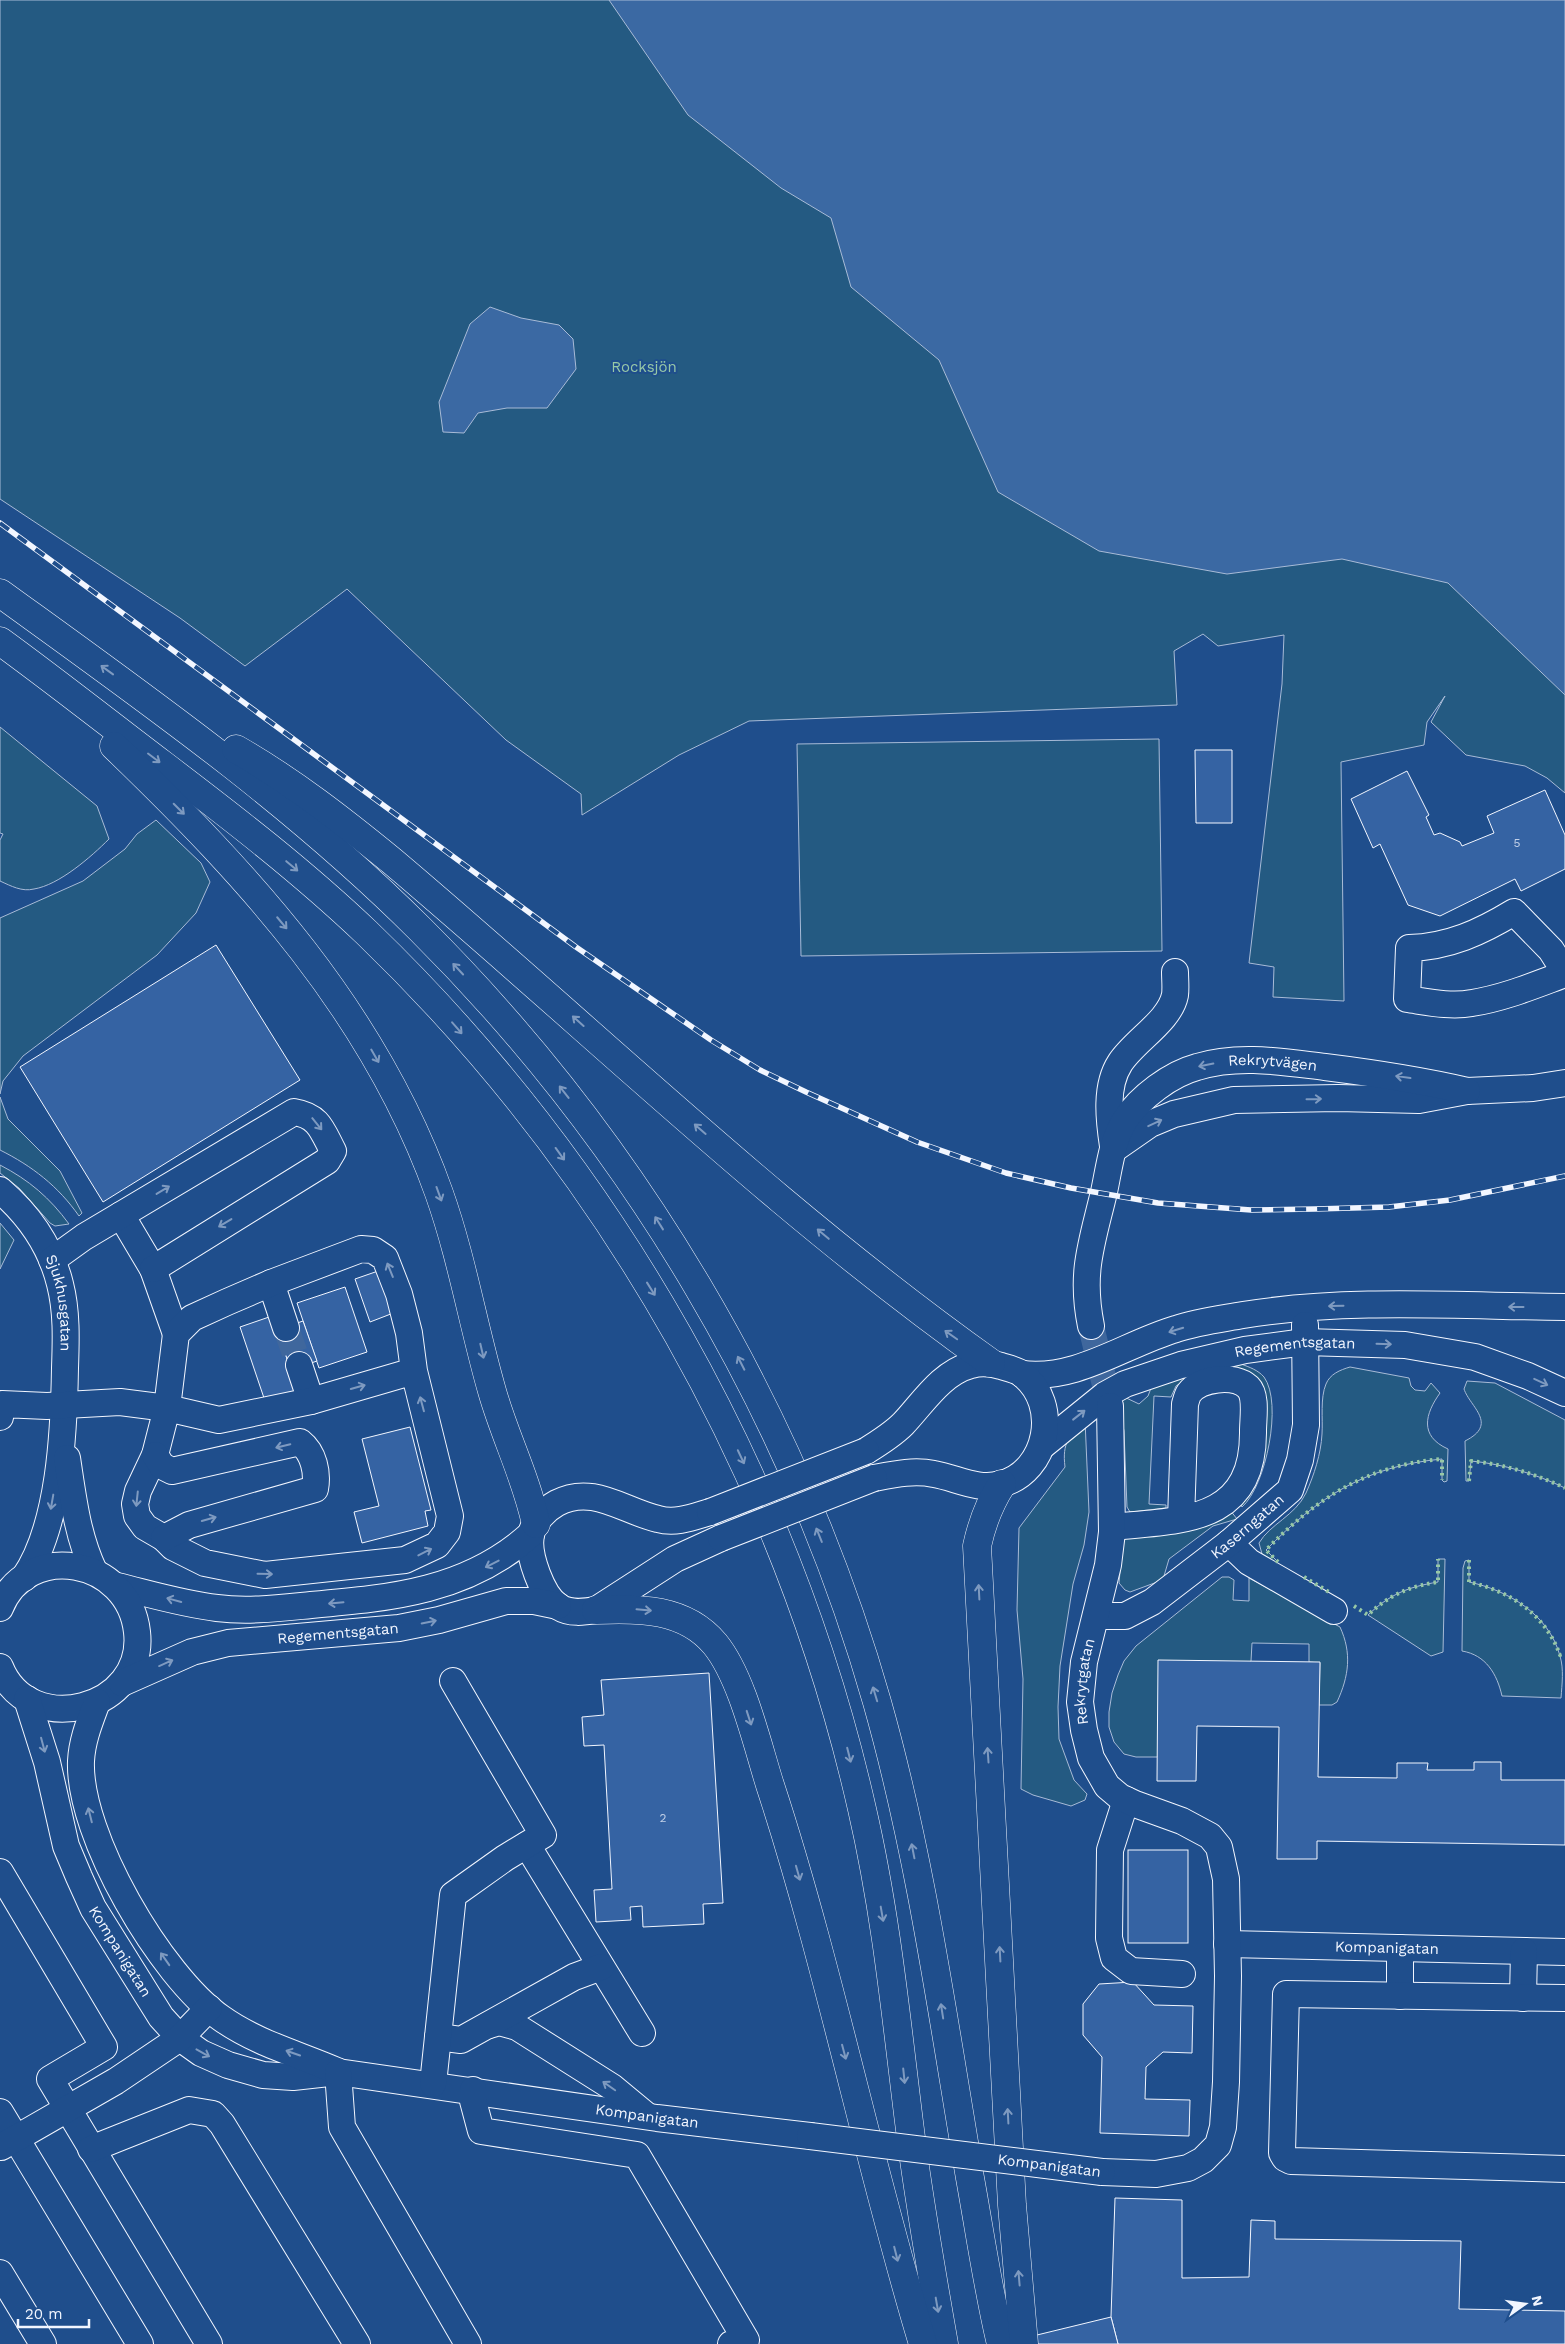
<svg xmlns="http://www.w3.org/2000/svg" width="1565" height="2344" viewBox="0 0 1565 2344" font-family="'Work Sans',sans-serif">
<rect width="100%" height="100%" fill="#1f4e8c"/>
<g fill="#245a82" stroke="#a8bbd7">
<path d="M 0,0 L 1565,0 L 1565,793 L 1547,778 L 1525,766 L 1466,755 L 1431,722 L 1445,696 L 1427,722 L 1424,745 L 1341,762 L 1344,1001 L 1273,997 L 1274,967 L 1249,963 L 1282,684 L 1284,635 L 1218,646 L 1203,634 L 1174,651 L 1177,705 L 749,721 L 679,755 L 582,815 L 581,794 L 506,740 L 347,589 L 245,666 L 180,618 L 0,499 Z"/>
<path d="M 0,727 L 97,806 L 109,839 C 91,857 59,885 34,889 C 22,892 11,886 0,881 L 0,840 L 3,834 L 0,833 Z"/>
<path d="M 1159,739 L 1162,951 L 801,956 L 797,744 Z"/>
<path d="M 156,820 L 201,863 L 210,882 L 196,913 L 157,955 L 23,1056 L 3,1081 L 0,1094 L 0,918 L 83,881 L 125,849 L 137,834 Z"/>
<path d="M 0,1097 L 8,1119 L 60,1171 L 82,1213 L 79,1216 C 58,1186 32,1166 0,1150 Z"/>
<path d="M 0,1165 C 29,1180 50,1198 69,1224 L 55,1226 L 50,1223 L 19,1188 L 0,1173 Z"/>
<path d="M 0,1223 L 14,1240 L 0,1269 Z"/>
<path d="M 1241,1364 C 1249,1367 1258,1370 1264,1377 C 1283,1403 1266,1486 1242,1507 L 1239,1502 L 1257,1391 L 1185,1380 L 1176,1386 L 1171,1397 L 1154,1396 L 1149,1504 L 1166,1505 L 1166,1508 L 1130,1512 L 1127,1507 L 1124,1431 L 1117,1396 L 1120,1395 L 1139,1404 L 1148,1396 L 1153,1383 Z"/>
<path d="M 1350,1367 L 1409,1378 L 1411,1386 L 1415,1390 L 1425,1391 L 1431,1383 L 1440,1393 C 1425,1414 1419,1436 1448,1449 L 1447,1481 L 1444,1482 L 1442,1480 L 1442,1459 C 1366,1466 1318,1497 1266,1550 L 1278,1562 L 1272,1563 L 1262,1554 L 1259,1543 C 1270,1524 1295,1516 1306,1493 C 1314,1475 1321,1454 1322,1434 C 1323,1419 1320,1398 1326,1384 C 1330,1374 1340,1370 1350,1367 Z"/>
<path d="M 1467,1381 L 1495,1383 L 1565,1420 L 1565,1488 C 1536,1474 1503,1464 1471,1461 L 1469,1481 L 1466,1481 L 1465,1441 C 1499,1424 1470,1407 1464,1389 Z"/>
<path d="M 1085,1420 L 1089,1512 L 1084,1545 L 1073,1584 L 1060,1666 L 1058,1707 L 1059,1739 L 1074,1780 L 1087,1794 L 1085,1800 L 1071,1806 L 1033,1795 L 1021,1789 L 1023,1679 L 1017,1610 L 1019,1528 L 1065,1467 C 1062,1442 1069,1437 1085,1420 Z"/>
<path d="M 1230,1510 L 1237,1519 L 1213,1526 L 1169,1559 L 1164,1576 L 1160,1581 L 1130,1592 L 1125,1590 L 1119,1583 L 1123,1539 Z"/>
<path d="M 1438,1559 L 1445,1559 L 1443,1652 L 1431,1656 L 1368,1615 C 1390,1594 1408,1587 1438,1582 Z"/>
<path d="M 1469,1560 L 1469,1582 C 1507,1590 1549,1614 1560,1656 C 1564,1669 1562,1684 1561,1698 L 1502,1696 C 1497,1674 1486,1655 1462,1651 L 1463,1568 L 1465,1561 Z"/>
<path d="M 1222,1577 L 1229,1577 L 1234,1580 L 1233,1600 L 1249,1601 L 1249,1578 L 1340,1627 C 1352,1653 1349,1676 1337,1702 L 1332,1705 L 1319,1705 L 1320,1663 L 1309,1662 L 1309,1644 L 1252,1643 L 1251,1661 L 1157,1757 L 1136,1757 L 1124,1754 L 1114,1742 L 1109,1727 L 1109,1712 L 1112,1693 L 1118,1675 L 1124,1661 L 1136,1646 Z"/>
</g>
<g fill="#3b69a3" stroke="#a8bbd7">
<path d="M 609,0 L 1565,0 L 1565,695 L 1448,583 L 1342,559 L 1227,574 L 1099,551 L 998,492 L 939,360 L 851,287 L 831,218 L 781,188 L 688,115 Z"/>
<path d="M 490,307 L 521,318 L 559,325 L 573,339 L 576,369 L 547,408 L 507,408 L 478,413 L 464,433 L 443,432 L 439,402 L 470,324 Z"/>
</g>
<g fill="#3563a3" stroke="#f2f6ff">
<path d="M 1195,750 L 1232,750 L 1232,823 L 1196,823 Z"/>
<path d="M 1407,771 L 1429,815 L 1426,817 L 1434,835 L 1440,833 L 1460,842 L 1462,846 L 1494,833 L 1487,816 L 1545,790 L 1565,835 L 1565,869 L 1521,891 L 1515,879 L 1440,916 L 1408,905 L 1380,844 L 1373,848 L 1351,799 Z"/>
<path d="M 216,945 L 300,1080 L 103,1202 L 20,1067 Z"/>
<path d="M 381,1270 L 396,1312 L 370,1322 L 355,1279 Z"/>
<path d="M 345,1287 L 367,1352 L 319,1368 L 297,1303 Z"/>
<path d="M 272,1316 L 298,1390 L 265,1401 L 240,1327 Z"/>
<path d="M 303,1321 L 317,1361 L 291,1370 L 277,1330 Z"/>
<path d="M 410,1427 L 431,1510 L 425,1511 L 428,1526 L 362,1543 L 354,1512 L 379,1506 L 362,1439 Z"/>
<path d="M 1158,1660 L 1320,1662 L 1318,1777 L 1397,1778 L 1397,1763 L 1428,1763 L 1427,1770 L 1474,1770 L 1474,1762 L 1501,1762 L 1501,1780 L 1565,1780 L 1565,1845 L 1317,1841 L 1317,1859 L 1277,1859 L 1279,1727 L 1197,1726 L 1196,1781 L 1157,1781 Z"/>
<path d="M 709,1673 L 723,1903 L 703,1904 L 704,1924 L 643,1927 L 642,1906 L 630,1907 L 631,1920 L 596,1922 L 594,1890 L 612,1889 L 604,1745 L 584,1746 L 582,1717 L 604,1715 L 601,1680 Z"/>
<rect x="1128" y="1850" width="60" height="93"/>
<path d="M 1133,1982 L 1154,2005 L 1193,2006 L 1192,2053 L 1163,2052 L 1146,2067 L 1145,2099 L 1190,2100 L 1189,2136 L 1100,2133 L 1102,2057 L 1083,2035 L 1083,2004 L 1099,1984 Z"/>
<path d="M 1115,2198 L 1182,2200 L 1182,2278 L 1249,2277 L 1251,2220 L 1275,2221 L 1275,2239 L 1461,2241 L 1459,2309 L 1565,2311 L 1565,2344 L 1118,2344 L 1111,2317 Z"/>
<path d="M 1111,2317 L 1118,2344 L 1000,2344 Z"/>
</g>
<g fill="none" stroke-linecap="round" stroke-linejoin="round">
<g stroke="#3f679d" stroke-width="26" stroke-dasharray="26 13" stroke-linecap="butt">
<path d="M 1091,1326 L 1110,1406"/>
<path d="M 286,1328 L 299,1365"/>
</g>
<g stroke="#f2f6ff" stroke-width="28">
<g id="minor">
<path d="M 1565,972 L 1551,950 L 1514,912 C 1481,932 1449,947 1409,948 L 1407,999 C 1428,1002 1451,1007 1472,1003 C 1504,998 1535,985 1565,974"/>
<path d="M 1113,1146 C 1109,1120 1105,1086 1120,1063 C 1134,1041 1170,1021 1175,995 C 1176,988 1175,979 1175,972"/>
<path d="M 1114,1149 L 1150,1124 L 1174,1114 L 1234,1100 L 1338,1098 L 1419,1100 L 1467,1091 L 1533,1088 L 1565,1083"/>
<path id="s1" d="M 0,1190 C 29,1215 51,1247 60,1284 C 67,1311 66,1340 65,1368 C 64,1430 60,1526 24,1578"/>
<path d="M 121,1215 L 153,1269 L 176,1334"/>
<path d="M 52,1260 L 84,1237 L 294,1112 C 319,1116 322,1130 333,1151 L 327,1161 L 153,1269"/>
<path d="M 271,1283 L 286,1328"/>
<path id="s2" d="M 1091,1326 C 1080,1272 1092,1243 1104,1192 C 1109,1169 1112,1140 1125,1120 C 1140,1097 1171,1074 1197,1067 C 1239,1054 1283,1062 1325,1067 C 1373,1073 1420,1080 1467,1091"/>
<path d="M 299,1365 L 311,1401"/>
<path d="M 1022,1374 C 1077,1381 1125,1344 1176,1329 C 1197,1322 1221,1319 1243,1315 C 1349,1298 1458,1306 1565,1307"/>
<path d="M 0,1417 L 2,1404 L 47,1406 L 120,1402 L 167,1408 L 219,1420 L 311,1401 L 414,1371 L 409,1333 L 399,1294 L 385,1258 L 373,1250 L 361,1249 L 271,1283 L 227,1302 L 192,1318 L 176,1334 L 167,1408 L 155,1455 L 138,1491 L 135,1504 L 137,1516 L 145,1527 L 164,1538 L 173,1547 L 205,1563 L 265,1575 L 405,1560 L 437,1545 L 447,1532 L 450,1516 L 414,1371"/>
<path id="s3" d="M 1042,1446 L 1105,1395 L 1125,1384 L 1181,1365 L 1245,1350 L 1305,1342 L 1405,1345 L 1475,1357 L 1528,1376 L 1565,1393"/>
<path d="M 866,1451 C 879,1443 892,1435 903,1424 C 923,1403 941,1373 971,1365 C 981,1362 991,1363 1001,1366 C 1007,1368 1017,1370 1022,1374 C 1061,1404 1048,1472 1001,1484 C 978,1491 957,1478 934,1474 C 914,1470 895,1474 874,1478"/>
<path d="M 155,1455 L 162,1466 L 172,1471 L 300,1442 C 314,1453 318,1473 315,1489 L 189,1525 L 164,1538"/>
<path d="M 67,1458 C 73,1497 77,1535 94,1571"/>
<path d="M 710,1512 C 693,1517 676,1524 658,1519 C 623,1511 593,1484 557,1503 C 546,1509 533,1522 531,1535 C 527,1554 542,1596 559,1607 C 570,1614 584,1612 596,1610 L 675,1559 L 721,1538"/>
<path d="M 1112,1527 C 1182,1520 1254,1523 1253,1431 C 1253,1418 1257,1396 1248,1387 C 1234,1374 1200,1378 1189,1393 C 1187,1396 1186,1401 1185,1404 L 1181,1519"/>
<path d="M 1229,1543 L 1249,1562 L 1334,1611"/>
<path d="M 117,1586 C 150,1594 183,1604 217,1608 C 248,1612 280,1608 311,1605 C 392,1598 468,1591 531,1534"/>
<path d="M 0,1608 C 27,1540 129,1558 137,1632 C 146,1710 29,1740 0,1667"/>
<path id="s4" d="M 1096,1616 L 1125,1616 L 1152,1602 L 1229,1543 L 1290,1490 L 1300,1460 L 1306,1425 L 1305,1325"/>
<path id="s5" d="M 122,1683 L 192,1652 L 228,1643 L 399,1628 L 439,1620 L 506,1601 L 534,1601 L 558,1606"/>
<path id="s6" d="M 27,1699 L 47,1762 L 66,1846 L 79,1877 L 93,1908 L 161,2017 L 180,2038 L 201,2053 L 228,2065 L 263,2075 L 293,2077 L 338,2072 L 657,2118 L 810,2136"/>
<path d="M 97,1702 C 90,1721 82,1740 81,1761 C 78,1835 161,1976 221,2018 C 256,2043 298,2054 337,2071"/>
<path d="M 1126,1800 L 1110,1850 L 1109,1938 L 1114,1958 L 1131,1971 L 1182,1974"/>
<path d="M 527,1845 L 642,2033"/>
<path d="M 0,1872 L 104,2047 L 50,2079 L 209,2344"/>
<path id="s7" d="M 1227,1944 L 1565,1952"/>
<path d="M 1400,1996 L 1400,1948"/>
<path d="M 1523,1998 L 1524,1951"/>
<path d="M 1565,1998 L 1286,1994 L 1282,2153 L 1285,2158 L 1291,2161 L 1565,2169"/>
<path d="M 489,2025 L 499,2022 L 517,2027 L 612,2087 L 647,2116"/>
<path d="M 438,2037 L 461,2040 L 574,1977 L 601,1967"/>
<path d="M 338,2072 L 342,2127 L 468,2344"/>
<path d="M 433,2084 L 453,1895 L 505,1858 L 543,1835 L 453,1681"/>
<path d="M 473,2090 L 473,2101 L 481,2131 L 637,2155 L 746,2340 L 731,2344"/>
<path d="M 0,2112 L 140,2344"/>
<path d="M 1,2147 L 116,2081 L 180,2038 L 209,2008"/>
<path d="M 91,2149 L 189,2110 L 213,2114 L 222,2124 L 357,2344"/>
<path id="s8" d="M 1102,2172 L 1156,2174 L 1188,2168 L 1203,2160 L 1218,2145 L 1223,2127 L 1226,2082 L 1228,1976 L 1226,1879 L 1219,1847 L 1210,1836 L 1182,1821 L 1135,1804 L 1120,1797 L 1107,1786 L 1091,1758 L 1084,1730 L 1080,1702 L 1084,1662 L 1108,1565 L 1112,1532 L 1110,1406"/>
<path d="M 0,2273 L 43,2344"/>
</g>
</g>
<g stroke="#f2f6ff" stroke-width="29">
<g id="highway">
<path d="M 0,593 C 145,698 293,802 420,929 C 634,1142 794,1411 877,1702 C 921,1857 943,2019 970,2178 C 980,2233 988,2290 1001,2344"/>
<path d="M 0,641 C 55,681 108,723 162,764 C 233,818 303,872 367,933 C 612,1169 787,1478 862,1809 C 886,1913 896,2017 909,2122 C 918,2196 931,2270 944,2344"/>
<path d="M 114,746 C 250,877 375,1013 439,1193 C 462,1258 473,1325 492,1391 C 505,1437 526,1477 536,1524"/>
<path d="M 236,749 C 292,781 343,821 392,861 C 591,1029 778,1212 991,1363"/>
<path d="M 1002,1484 C 989,1504 982,1523 977,1546 L 1012,2205 L 1024,2344"/>
<path d="M 596,1610 C 639,1608 685,1608 715,1644 C 742,1677 757,1744 770,1785 C 830,1969 867,2159 923,2344"/>
</g>
</g>
<use href="#minor" stroke="#1f4e8c" stroke-width="26"/>
<use href="#highway" stroke="#1f4e8c" stroke-width="28"/>
<g stroke="#f2f6ff" stroke-width="5.5">
<path id="rail" d="M 0,523 L 576,947 L 711,1040 L 760,1070 L 806,1092 L 917,1142 L 1006,1173 L 1071,1188 L 1158,1203 L 1251,1210 L 1315,1209 L 1389,1207 L 1450,1200 L 1565,1176"/>
</g>
<use href="#rail" stroke="#1f4e8c" stroke-width="4" stroke-dasharray="11" stroke-linecap="butt"/>
<g stroke="#f2f6ff" stroke-width="28" stroke-linecap="butt">
<g id="minor-bridge">
<path d="M 710,1512 L 866,1451"/>
<path d="M 721,1538 L 874,1478"/>
<path id="s9" d="M 810,2136 L 1102,2172"/>
</g>
</g>
<use href="#minor-bridge" stroke="#1f4e8c" stroke-width="26"/>
<g stroke="#97c8a6" stroke-width="4" stroke-dasharray="2.5 4" stroke-linecap="butt">
<path d="M 1469,1481 L 1471,1461 C 1503,1464 1536,1474 1565,1488"/>
<path d="M 1469,1560 L 1469,1582 C 1510,1591 1545,1614 1560,1655 L 1565,1653"/>
<path d="M 1278,1562 L 1266,1550 C 1317,1498 1367,1465 1442,1459 L 1442,1480"/>
<path d="M 1304,1577 L 1329,1592"/>
<path d="M 1354,1606 L 1368,1615 C 1389,1595 1410,1586 1438,1582 L 1438,1559"/>
</g>
</g>
<defs><path id="oneway-shaft" d="M-6 0H5M1.5-3L5.5 0L1.5 3" fill="none" stroke-width="1.6" stroke-linecap="round" stroke-linejoin="round" transform="scale(1.25)"/></defs>
<g stroke="#7e9ac0">
<use href="#oneway-shaft" transform="translate(107 670) rotate(-144)"/>
<use href="#oneway-shaft" transform="translate(154 758) rotate(37)"/>
<use href="#oneway-shaft" transform="translate(179 809) rotate(45)"/>
<use href="#oneway-shaft" transform="translate(292 866) rotate(40)"/>
<use href="#oneway-shaft" transform="translate(282 923) rotate(50)"/>
<use href="#oneway-shaft" transform="translate(458 969) rotate(-133)"/>
<use href="#oneway-shaft" transform="translate(578 1021) rotate(-138)"/>
<use href="#oneway-shaft" transform="translate(457 1028) rotate(49)"/>
<use href="#oneway-shaft" transform="translate(375 1056) rotate(60)"/>
<use href="#oneway-shaft" transform="translate(1206 1065) rotate(169)"/>
<use href="#oneway-shaft" transform="translate(1403 1077) rotate(-172)"/>
<use href="#oneway-shaft" transform="translate(564 1092) rotate(-128)"/>
<use href="#oneway-shaft" transform="translate(1314 1099) rotate(-1)"/>
<use href="#oneway-shaft" transform="translate(1155 1123) rotate(-25)"/>
<use href="#oneway-shaft" transform="translate(317 1124) rotate(51)"/>
<use href="#oneway-shaft" transform="translate(700 1129) rotate(-139)"/>
<use href="#oneway-shaft" transform="translate(560 1154) rotate(54)"/>
<use href="#oneway-shaft" transform="translate(163 1190) rotate(-31)"/>
<use href="#oneway-shaft" transform="translate(439 1194) rotate(70)"/>
<use href="#oneway-shaft" transform="translate(225 1223) rotate(149)"/>
<use href="#oneway-shaft" transform="translate(659 1223) rotate(-122)"/>
<use href="#oneway-shaft" transform="translate(823 1234) rotate(-140)"/>
<use href="#oneway-shaft" transform="translate(390 1270) rotate(-112)"/>
<use href="#oneway-shaft" transform="translate(651 1289) rotate(58)"/>
<use href="#oneway-shaft" transform="translate(1336 1306) rotate(179)"/>
<use href="#oneway-shaft" transform="translate(1516 1307) rotate(-180)"/>
<use href="#oneway-shaft" transform="translate(1176 1330) rotate(163)"/>
<use href="#oneway-shaft" transform="translate(951 1335) rotate(-145)"/>
<use href="#oneway-shaft" transform="translate(1384 1344) rotate(2)"/>
<use href="#oneway-shaft" transform="translate(482 1351) rotate(77)"/>
<use href="#oneway-shaft" transform="translate(741 1363) rotate(-117)"/>
<use href="#oneway-shaft" transform="translate(1541 1382) rotate(25)"/>
<use href="#oneway-shaft" transform="translate(358 1387) rotate(-16)"/>
<use href="#oneway-shaft" transform="translate(422 1404) rotate(-105)"/>
<use href="#oneway-shaft" transform="translate(1079 1415) rotate(-38)"/>
<use href="#oneway-shaft" transform="translate(283 1446) rotate(167)"/>
<use href="#oneway-shaft" transform="translate(741 1457) rotate(65)"/>
<use href="#oneway-shaft" transform="translate(137 1499) rotate(96)"/>
<use href="#oneway-shaft" transform="translate(52 1502) rotate(100)"/>
<use href="#oneway-shaft" transform="translate(209 1519) rotate(-16)"/>
<use href="#oneway-shaft" transform="translate(819 1535) rotate(-112)"/>
<use href="#oneway-shaft" transform="translate(425 1552) rotate(-27)"/>
<use href="#oneway-shaft" transform="translate(492 1564) rotate(153)"/>
<use href="#oneway-shaft" transform="translate(265 1574) rotate(1)"/>
<use href="#oneway-shaft" transform="translate(979 1592) rotate(-93)"/>
<use href="#oneway-shaft" transform="translate(174 1600) rotate(-165)"/>
<use href="#oneway-shaft" transform="translate(336 1603) rotate(175)"/>
<use href="#oneway-shaft" transform="translate(644 1610) rotate(5)"/>
<use href="#oneway-shaft" transform="translate(429 1622) rotate(-11)"/>
<use href="#oneway-shaft" transform="translate(166 1663) rotate(-24)"/>
<use href="#oneway-shaft" transform="translate(875 1694) rotate(-107)"/>
<use href="#oneway-shaft" transform="translate(749 1718) rotate(72)"/>
<use href="#oneway-shaft" transform="translate(43 1745) rotate(75)"/>
<use href="#oneway-shaft" transform="translate(849 1755) rotate(76)"/>
<use href="#oneway-shaft" transform="translate(988 1755) rotate(-94)"/>
<use href="#oneway-shaft" transform="translate(90 1815) rotate(-104)"/>
<use href="#oneway-shaft" transform="translate(913 1851) rotate(-101)"/>
<use href="#oneway-shaft" transform="translate(798 1873) rotate(74)"/>
<use href="#oneway-shaft" transform="translate(882 1914) rotate(80)"/>
<use href="#oneway-shaft" transform="translate(1000 1954) rotate(-93)"/>
<use href="#oneway-shaft" transform="translate(165 1959) rotate(-125)"/>
<use href="#oneway-shaft" transform="translate(942 2011) rotate(-99)"/>
<use href="#oneway-shaft" transform="translate(844 2052) rotate(75)"/>
<use href="#oneway-shaft" transform="translate(203 2053) rotate(29)"/>
<use href="#oneway-shaft" transform="translate(293 2053) rotate(-161)"/>
<use href="#oneway-shaft" transform="translate(904 2076) rotate(84)"/>
<use href="#oneway-shaft" transform="translate(609 2086) rotate(-145)"/>
<use href="#oneway-shaft" transform="translate(1008 2116) rotate(-93)"/>
<use href="#oneway-shaft" transform="translate(896 2254) rotate(76)"/>
<use href="#oneway-shaft" transform="translate(1019 2278) rotate(-95)"/>
<use href="#oneway-shaft" transform="translate(937 2305) rotate(80)"/>
</g>
<g text-anchor="middle" dominant-baseline="central" stroke-width="4" stroke-linejoin="round" paint-order="stroke">
<g font-size="12" fill="#c3d1e8">
<text x="1517" y="843">5</text>
<text x="663" y="1818">2</text>
</g>
<g font-size="15" fill="#97c8a6" stroke="#1f4e8c">
<text x="644" y="367">Rocksjön</text>
</g>
<g font-size="15" fill="#f2f6ff" stroke="#1f4e8c">
<text stroke="none"><textPath href="#s2" startOffset="379">Rekrytvägen</textPath></text>
<text stroke="none"><textPath href="#s1" startOffset="132">Sjukhusgatan</textPath></text>
<text stroke="none"><textPath href="#s3" startOffset="279">Regementsgatan</textPath></text>
<text stroke="none"><textPath href="#s4" startOffset="181">Kaserngatan</textPath></text>
<text stroke="none"><textPath href="#s5" startOffset="224">Regementsgatan</textPath></text>
<text stroke="none"><textPath href="#s8" startOffset="664">Rekrytgatan</textPath></text>
<text stroke="none"><textPath href="#s7" startOffset="160">Kompanigatan</textPath></text>
<text stroke="none"><textPath href="#s6" startOffset="271">Kompanigatan</textPath></text>
<text stroke="none"><textPath href="#s6" startOffset="856">Kompanigatan</textPath></text>
<text stroke="none"><textPath href="#s9" startOffset="241">Kompanigatan</textPath></text>
</g>
</g>
<g transform="translate(1525 2304) rotate(76)" stroke="#1f4e8c" stroke-width="4" paint-order="stroke">
<path d="M0-4L9 19L0 12L-9 19Z" fill="#f2f6ff"/>
<text y="-8" font-size="14" font-weight="bold" text-anchor="middle" fill="#f2f6ff">N</text>
</g>
<path d="M18 2319v8h71v-8" fill="none" stroke="#f2f6ff" stroke-width="2.5"/>
<text x="25" y="2319" font-size="15" fill="#f2f6ff" stroke="#1f4e8c" stroke-width="4" paint-order="stroke">20 m</text>
</svg>
